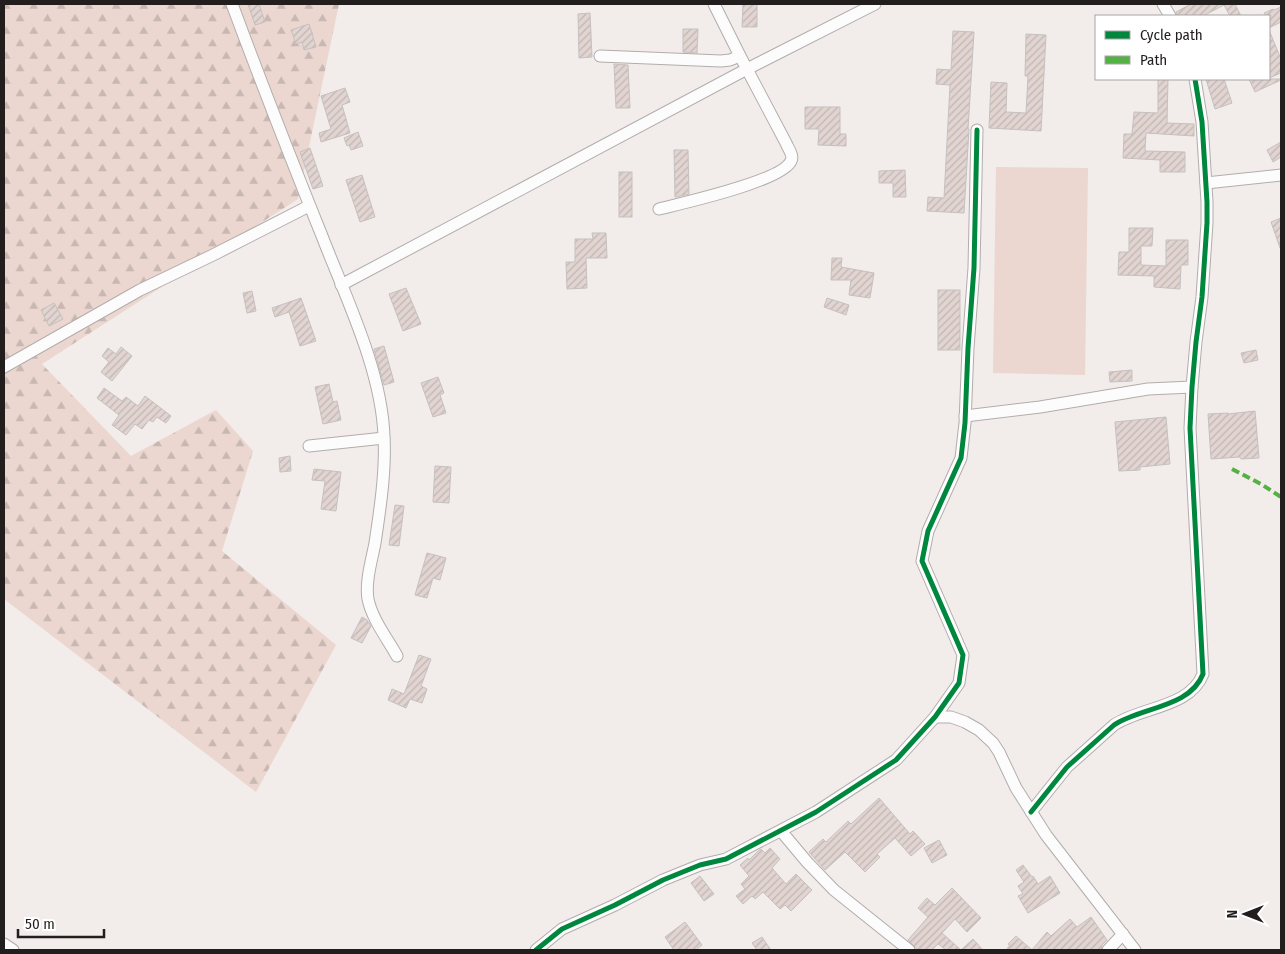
<svg xmlns="http://www.w3.org/2000/svg" width="1285" height="954" viewBox="0 0 1285 954" font-family="'Fira Sans Condensed',sans-serif">
<defs>
<pattern id="forest-firs" width="22" height="20" patternUnits="userSpaceOnUse" patternTransform="scale(1.25)"><rect width="22" height="20" fill="#ebd6d0"/><path d="M5 1l3.5 6h-7zM16 11l3.5 6h-7z" fill="#c9b7b2"/></pattern>
<pattern id="building-hatch" width="6" height="6" patternUnits="userSpaceOnUse" patternTransform="scale(1.25)"><rect width="6" height="6" fill="#e1d4d1"/><path d="M-1 1l2-2M0 6l6-6M5 7l2-2" fill="none" stroke="#c1b6b3"/></pattern>
</defs>
<rect width="100%" height="100%" fill="#f2eceb"/>
<path fill="url(#forest-firs)" d="M 4,4 L 339,4 L 298,199 L 42,364 L 131,456 L 216,410 L 253,451 L 222,551 L 336,645 L 256,792 L 4,599 Z"/>
<path fill="#ebd6d0" d="M 996,167 L 1088,168 L 1085,375 L 993,373 Z"/>
<g fill="url(#building-hatch)" stroke="#c5c1c0">
<path d="M 248,4 L 259,4 L 265,22 L 255,25 Z"/>
<path d="M 743,4 L 757,4 L 757,27 L 742,27 Z"/>
<path d="M 1191,4 L 1235,4 L 1241,16 L 1230,16 L 1224,5 L 1203,16 L 1177,16 L 1176,12 Z"/>
<path d="M 1281,7 L 1281,22 L 1269,28 L 1269,16 L 1266,16 L 1264,13 L 1273,9 L 1274,10 Z"/>
<path d="M 590,13 L 592,57 L 579,58 L 578,14 Z"/>
<path d="M 309,24 L 316,47 L 304,50 L 302,42 L 296,44 L 291,30 Z"/>
<path d="M 683,29 L 698,29 L 697,53 L 683,52 Z"/>
<path d="M 1269,30 L 1281,59 L 1281,73 L 1269,78 Z"/>
<path d="M 953,31 L 974,32 L 968,129 L 969,129 L 964,213 L 927,211 L 928,197 L 944,198 L 950,85 L 936,84 L 937,69 L 951,70 Z"/>
<path d="M 1026,34 L 1046,35 L 1041,131 L 989,128 L 991,82 L 1007,83 L 1006,112 L 1026,113 L 1028,76 L 1025,76 Z"/>
<path d="M 614,64 L 628,65 L 630,108 L 616,108 Z"/>
<path d="M 1158,79 L 1168,79 L 1167,123 L 1194,124 L 1194,136 L 1146,133 L 1145,151 L 1185,152 L 1185,172 L 1160,172 L 1160,160 L 1123,158 L 1124,134 L 1132,134 L 1134,112 L 1158,113 Z"/>
<path d="M 1206,79 L 1224,79 L 1232,103 L 1215,109 Z"/>
<path d="M 1249,79 L 1281,79 L 1281,80 L 1255,92 Z"/>
<path d="M 345,88 L 350,102 L 342,105 L 350,133 L 321,142 L 319,133 L 331,129 L 321,96 Z"/>
<path d="M 805,107 L 840,107 L 840,134 L 846,134 L 846,146 L 818,145 L 819,129 L 805,129 Z"/>
<path d="M 358,132 L 363,146 L 351,150 L 349,145 L 347,146 L 344,138 Z"/>
<path d="M 1281,142 L 1281,157 L 1273,162 L 1267,150 Z"/>
<path d="M 310,148 L 323,186 L 313,189 L 300,152 Z"/>
<path d="M 674,150 L 688,150 L 689,194 L 676,197 L 675,197 Z"/>
<path d="M 905,170 L 906,197 L 893,197 L 893,183 L 879,183 L 879,171 Z"/>
<rect x="619" y="172" width="13" height="45"/>
<path d="M 362,175 L 375,217 L 360,222 L 346,180 Z"/>
<path d="M 1281,218 L 1281,248 L 1280,248 L 1271,222 Z"/>
<path d="M 1129,228 L 1153,228 L 1152,246 L 1141,246 L 1141,265 L 1166,266 L 1166,240 L 1188,240 L 1188,265 L 1181,265 L 1180,289 L 1154,287 L 1154,276 L 1118,275 L 1119,252 L 1129,252 Z"/>
<path d="M 592,233 L 606,233 L 607,258 L 586,258 L 587,288 L 567,289 L 566,262 L 575,262 L 575,239 L 593,239 Z"/>
<path d="M 832,258 L 842,258 L 841,267 L 874,273 L 870,298 L 849,295 L 851,280 L 831,280 Z"/>
<path d="M 406,288 L 421,324 L 403,331 L 389,294 Z"/>
<rect x="938" y="290" width="22" height="60"/>
<path d="M 252,291 L 256,311 L 247,313 L 243,293 Z"/>
<path d="M 301,298 L 316,341 L 300,346 L 289,312 L 275,317 L 272,308 Z"/>
<path d="M 827,298 L 849,305 L 846,315 L 824,307 Z"/>
<path d="M 54,303 L 63,319 L 49,326 L 41,310 Z"/>
<path d="M 384,346 L 394,382 L 384,385 L 374,349 Z"/>
<path d="M 121,347 L 132,356 L 112,381 L 101,372 L 109,362 L 102,356 L 108,348 L 116,354 Z"/>
<path d="M 1256,350 L 1258,360 L 1244,363 L 1241,353 Z"/>
<path d="M 1132,370 L 1132,381 L 1110,382 L 1109,372 Z"/>
<path d="M 438,377 L 444,393 L 440,395 L 446,413 L 433,417 L 421,383 Z"/>
<path d="M 329,384 L 333,402 L 337,401 L 341,420 L 323,424 L 315,387 Z"/>
<path d="M 104,388 L 122,401 L 126,397 L 138,406 L 145,396 L 171,416 L 166,423 L 157,417 L 153,422 L 149,420 L 142,429 L 135,424 L 126,435 L 112,425 L 119,415 L 97,398 Z"/>
<path d="M 1255,411 L 1259,458 L 1241,459 L 1240,457 L 1211,459 L 1208,414 L 1228,413 L 1228,414 Z"/>
<path d="M 1166,417 L 1170,464 L 1140,467 L 1140,470 L 1119,471 L 1115,422 Z"/>
<path d="M 290,456 L 291,471 L 280,472 L 279,458 Z"/>
<path d="M 435,466 L 451,467 L 449,503 L 433,502 Z"/>
<path d="M 314,469 L 341,472 L 336,511 L 321,509 L 325,481 L 312,480 Z"/>
<path d="M 395,505 L 404,506 L 399,546 L 389,545 Z"/>
<path d="M 427,553 L 446,558 L 440,580 L 433,578 L 427,598 L 415,595 Z"/>
<path d="M 362,617 L 367,620 L 371,626 L 362,643 L 351,638 Z"/>
<path d="M 419,655 L 431,659 L 421,686 L 427,689 L 422,703 L 410,699 L 406,708 L 388,700 L 392,689 L 404,694 Z"/>
<path d="M 879,798 L 910,834 L 913,831 L 925,844 L 911,856 L 895,838 L 877,854 L 880,857 L 865,872 L 845,852 L 825,870 L 809,852 L 823,839 L 826,842 L 848,821 L 851,824 Z"/>
<path d="M 939,840 L 947,855 L 932,863 L 924,848 Z"/>
<path d="M 770,848 L 780,859 L 772,868 L 786,884 L 796,874 L 812,890 L 791,911 L 785,905 L 780,909 L 763,892 L 755,899 L 752,896 L 743,904 L 736,896 L 745,889 L 741,884 L 749,876 L 740,865 L 748,858 L 749,860 L 758,851 L 761,849 L 765,853 Z"/>
<path d="M 1023,865 L 1032,877 L 1033,876 L 1038,884 L 1050,876 L 1060,893 L 1028,913 L 1018,896 L 1023,894 L 1018,886 L 1024,882 L 1016,870 Z"/>
<path d="M 700,876 L 714,894 L 704,901 L 691,883 Z"/>
<path d="M 952,888 L 981,918 L 967,932 L 955,919 L 942,933 L 961,950 L 973,939 L 983,950 L 946,950 L 938,944 L 932,950 L 918,950 L 908,940 L 928,917 L 918,908 L 927,898 L 935,905 Z"/>
<path d="M 1091,917 L 1107,940 L 1102,945 L 1101,950 L 1006,950 L 1010,945 L 1008,944 L 1016,936 L 1032,950 L 1047,932 L 1051,936 L 1070,919 L 1077,927 Z"/>
<path d="M 685,922 L 702,945 L 696,950 L 674,950 L 665,937 Z"/>
<path d="M 762,937 L 771,950 L 757,950 L 752,943 Z"/>
</g>
<g fill="none" stroke-linecap="round" stroke-linejoin="round">
<g stroke="#b2adac" stroke-width="13">
<g id="minor">
<path d="M 232,4 C 261,82 291,159 322,236 C 346,298 382,371 384,437 C 386,470 380,510 375,543 C 372,559 365,582 368,599 C 372,619 387,638 397,656"/>
<path d="M 1163,4 L 1170,16"/>
<path d="M 600,56 L 721,61 L 730,60 L 740,56"/>
<path d="M 1206,183 L 1281,175"/>
<path d="M 659,209 C 683,203 782,181 791,161 C 794,156 788,148 786,143 L 740,56 L 714,4"/>
<path d="M 341,285 L 747,69 L 875,4"/>
<path d="M 4,367 L 140,290 L 213,255 L 309,206"/>
<path d="M 965,416 L 1040,407 L 1148,389 L 1192,387"/>
<path d="M 309,446 L 384,438"/>
<path d="M 935,717 L 951,717 L 965,722 L 979,730 L 993,743 L 999,752 L 1016,788 L 1046,835 L 1135,950"/>
<path d="M 1031,812 L 1067,767 L 1114,725 C 1140,707 1190,708 1203,674 L 1190,428 L 1192,387 L 1196,342 L 1202,297 L 1207,223 L 1207,202 L 1202,122 L 1195,79"/>
<path d="M 781,831 L 807,862 L 834,890 L 909,950"/>
<path d="M 4,944 L 13,950"/>
<path d="M 536,950 L 562,929 L 615,905 L 663,880 L 700,865 L 726,859 L 816,812 L 896,760 L 935,717 L 959,683 L 963,655 L 922,561 L 928,531 L 961,458 L 965,423 L 968,348 L 974,268 L 977,130"/>
<path d="M 1108,950 L 1123,934"/>
</g>
</g>
<use href="#minor" stroke="#fdfcfc" stroke-width="11"/>
<path stroke="#55b145" stroke-width="4" stroke-dasharray="8 4" stroke-linecap="butt" d="M 1232,469 L 1261,484 L 1281,497"/>
<g stroke="#fff" stroke-width="8">
<g id="cycleway">
<path d="M 1031,812 L 1067,767 L 1114,725 C 1140,707 1190,708 1203,674 L 1190,428 L 1192,387 L 1196,342 L 1202,297 L 1207,223 L 1207,202 L 1202,122 L 1195,79"/>
<path d="M 536,950 L 562,929 L 615,905 L 663,880 L 700,865 L 726,859 L 816,812 L 896,760 L 935,717 L 959,683 L 963,655 L 922,561 L 928,531 L 961,458 L 965,423 L 968,348 L 974,268 L 977,130"/>
</g>
</g>
<use href="#cycleway" stroke="#00873e" stroke-width="5"/>
</g>
<rect width="1285" height="954" fill="none" stroke="#221e1d" stroke-width="10"/>
<rect x="1095" y="15" width="175" height="65" fill="#ffffff" stroke="#a7a5a5"/>
<rect x="1105" y="31" width="25" height="8" fill="#00873e" stroke="#a7a5a5"/>
<text x="1140" y="40" font-size="15" fill="#221e1d">Cycle path</text>
<rect x="1105" y="56" width="25" height="8" fill="#55b145" stroke="#a7a5a5"/>
<text x="1140" y="65" font-size="15" fill="#221e1d">Path</text>
<g transform="translate(1245 914) rotate(270)" stroke="#ffffff" stroke-width="4" paint-order="stroke">
<path d="M0-4L9 19L0 12L-9 19Z" fill="#221e1d"/>
<text y="-8" font-size="14" font-weight="bold" text-anchor="middle" fill="#221e1d">N</text>
</g>
<path d="M18 929v8h86v-8" fill="none" stroke="#221e1d" stroke-width="2.5"/>
<text x="25" y="929" font-size="15" fill="#221e1d" stroke="#ffffff" stroke-width="4" paint-order="stroke">50 m</text>
</svg>
